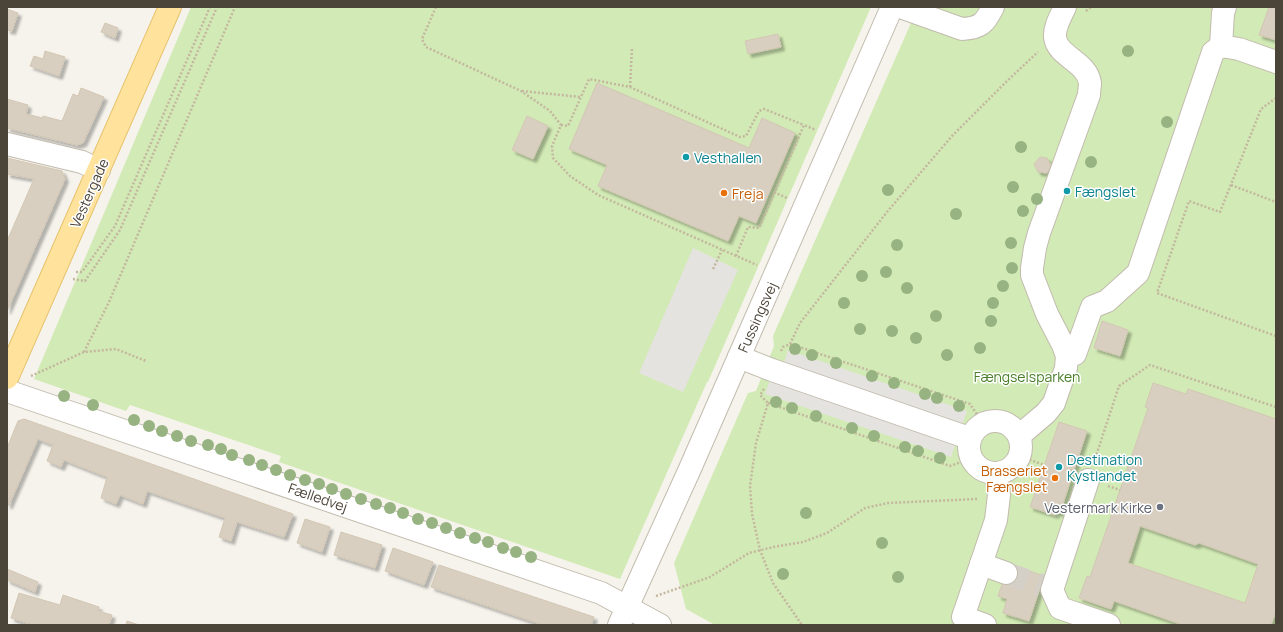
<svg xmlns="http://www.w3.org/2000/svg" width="1283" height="632" viewBox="0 0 1283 632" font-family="Manrope,sans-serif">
<defs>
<filter id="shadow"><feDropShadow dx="3.5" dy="3.5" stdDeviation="1" flood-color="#0004"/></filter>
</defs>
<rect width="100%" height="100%" fill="#f6f3ec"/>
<g fill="#d2eab5">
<path d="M 191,7 L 871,7 L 708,382 L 707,382 L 620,579 L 279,462 L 281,456 L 130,405 L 126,411 L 34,379 Z"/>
<path d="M 918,7 L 1276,7 L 1276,625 L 715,625 L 686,609 L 674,563 L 748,393 L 756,391 L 774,346 L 773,336 Z"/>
</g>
<g fill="#e5e3e0">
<path d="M 693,248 L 738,270 L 683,392 L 639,373 Z"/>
<path d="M 788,350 L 967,411 L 951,457 L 765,394 L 770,380 L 784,363 Z"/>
</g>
<g fill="#d8cfc1" stroke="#d3c7b4" fill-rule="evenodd" filter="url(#shadow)">
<path d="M 1269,7 L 1276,7 L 1276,40 L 1259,35 Z"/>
<path d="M 7,9 L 18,13 L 12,31 L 7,30 Z"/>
<path d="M 105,23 L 118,28 L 115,38 L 101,32 Z"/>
<path d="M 778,34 L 781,47 L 748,54 L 745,41 Z"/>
<path d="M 45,51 L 65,57 L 59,76 L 30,66 L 34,56 L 43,59 Z"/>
<path d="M 597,83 L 749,148 L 762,118 L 795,133 L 756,223 L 739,216 L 728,241 L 598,186 L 607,165 L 569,149 Z"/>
<path d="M 81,88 L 104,97 L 83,143 L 77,145 L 7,128 L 7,99 L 28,105 L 26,114 L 43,118 L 43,116 L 62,121 L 73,94 L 78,96 Z"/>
<path d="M 527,116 L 548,126 L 533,159 L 512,150 Z"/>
<path d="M 1040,157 L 1047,158 L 1051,166 L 1047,173 L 1038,172 L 1034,164 Z"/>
<path d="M 7,158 L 62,171 L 65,179 L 7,311 L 7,241 L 34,179 L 7,174 Z"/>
<path d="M 1102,321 L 1128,330 L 1120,356 L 1094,348 Z"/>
<path d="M 1153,383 L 1186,394 L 1188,389 L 1276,419 L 1276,611 L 1271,625 L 1183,625 L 1114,601 L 1111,609 L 1079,598 L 1087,576 L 1090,577 L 1120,490 L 1148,408 L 1145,407 ZM 1140,526 L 1195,545 L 1199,543 L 1258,564 L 1245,603 L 1128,563 Z"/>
<path d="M 24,419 L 293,514 L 284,537 L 237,522 L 231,541 L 219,537 L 225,518 L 147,491 L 143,504 L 120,495 L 116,504 L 101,498 L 107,477 L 64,460 L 61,467 L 47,461 L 53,445 L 38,439 L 9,505 L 7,505 L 7,448 L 18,421 Z"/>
<path d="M 1059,422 L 1087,431 L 1074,470 L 1071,469 L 1068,479 L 1071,479 L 1060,513 L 1056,512 L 1055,515 L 1030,507 Z"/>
<path d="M 305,519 L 330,527 L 322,552 L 297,543 Z"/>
<path d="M 341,532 L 382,545 L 375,568 L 334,555 Z"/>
<path d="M 393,548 L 433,562 L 424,585 L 385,571 Z"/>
<path d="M 1009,564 L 1044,576 L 1029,621 L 1003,613 L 1007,599 L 998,596 Z"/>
<path d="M 439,565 L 594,617 L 591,625 L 543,625 L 431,587 Z"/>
<path d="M 7,569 L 38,582 L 35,592 L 7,580 Z"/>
<path d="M 19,593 L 60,605 L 63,595 L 99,607 L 98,611 L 112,615 L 109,625 L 33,625 L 11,618 Z"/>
<path d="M 127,621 L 139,625 L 126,625 Z"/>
</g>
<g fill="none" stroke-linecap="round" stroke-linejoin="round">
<path stroke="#d4d0c8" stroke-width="22" stroke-dasharray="22 11" stroke-linecap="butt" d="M 1006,573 L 1041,585"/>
<g stroke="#c2bbae" stroke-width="24">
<g id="minor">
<path d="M 900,7 L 962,29 C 981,28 985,23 993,7"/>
<path d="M 1221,46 L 1223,13 L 1225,7"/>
<path d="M 7,144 L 82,162 L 99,170"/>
<path d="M 1067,356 L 1075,354 L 1092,307 L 1107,301 L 1138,273 L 1213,52 L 1221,46 L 1239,49 L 1276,62"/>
<path d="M 739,357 L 772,370 L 969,438"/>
<path d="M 7,391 L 601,593 L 660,625"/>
<circle cx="995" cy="447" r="26"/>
<path d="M 1019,436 L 1046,413 L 1054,403 L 1066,368 L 1067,356 L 1063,345 L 1047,314 L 1032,275 L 1032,268 L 1035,248 L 1039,233 L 1089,95 C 1089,91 1090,86 1090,83 C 1087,61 1057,57 1055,37 C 1054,27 1061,16 1065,7"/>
<path d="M 1088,480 L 1052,590 L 1060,608 L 1109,625"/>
<path d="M 981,564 L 1006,573"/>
<path d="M 619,625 L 689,471 L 892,7"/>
<path d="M 985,625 L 963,617 L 996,520 L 999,495 L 996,474"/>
</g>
</g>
<g stroke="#e6c16a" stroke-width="24">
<path id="major" d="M 7,378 L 170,7"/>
</g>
<g stroke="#c4b79f" stroke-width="2.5" stroke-dasharray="2 2" stroke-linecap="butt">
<path d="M 436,7 L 422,39 L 426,47 L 521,91 L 550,111 L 561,125 L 552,146 L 553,158 L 570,176 L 598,195 L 757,265"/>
<path d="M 1086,11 L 1091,7"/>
<path d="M 630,87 L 632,48"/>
<path d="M 522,91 L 580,97"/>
<path d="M 1276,98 L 1261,109 L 1220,212 L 1189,201 L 1157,293 L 1276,336"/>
<path d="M 561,125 L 568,126 L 589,79 L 630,87 L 740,137 L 746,136 L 759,111 L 764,109 L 804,125"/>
<path d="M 1231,185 L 1276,202"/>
<path d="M 774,192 L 787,198"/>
<path d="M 736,256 L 748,227 L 759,228 L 804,125 L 816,130"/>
<path d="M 713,269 L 722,250"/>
<path d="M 76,272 L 82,272 L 115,226 L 210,7"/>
<path d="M 73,279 L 85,281 L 120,230 L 217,7"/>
<path d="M 790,344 L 970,404 L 980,419"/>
<path d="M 781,351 L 783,347 L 790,344 L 800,323 L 887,212 L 952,136 L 1008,80 L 1038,52"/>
<path d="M 84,352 L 109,302 L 235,7"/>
<path d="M 31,376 L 84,352 L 116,349 L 146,361"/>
<path d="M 764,389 L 760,395 L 768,403 L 756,443 L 750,486 L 752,514 L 760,550 L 773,583 L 802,625"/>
<path d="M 768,403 L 950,466 L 967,460"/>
<path d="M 1022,457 L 1044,465"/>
<path d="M 1094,462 L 1119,386 L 1150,365 L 1276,407"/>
<path d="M 1108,486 L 1120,490"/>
<path d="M 656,596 L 710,577 L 749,553 L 773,547 L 803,542 L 827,533 L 865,508 L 888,503 L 977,499"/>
</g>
<use href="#minor" stroke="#fff" stroke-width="22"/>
<use href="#major" stroke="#ffe39c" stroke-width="22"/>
</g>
<g fill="#97b381">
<circle cx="1128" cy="51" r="6"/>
<circle cx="1167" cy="122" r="6"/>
<circle cx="1021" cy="147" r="6"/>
<circle cx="1091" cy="162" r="6"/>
<circle cx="1013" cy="187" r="6"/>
<circle cx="888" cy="190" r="6"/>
<circle cx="1037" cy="199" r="6"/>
<circle cx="1023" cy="211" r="6"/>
<circle cx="956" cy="214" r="6"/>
<circle cx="1011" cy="243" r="6"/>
<circle cx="897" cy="245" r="6"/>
<circle cx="1012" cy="268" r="6"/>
<circle cx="886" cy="272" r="6"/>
<circle cx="862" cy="276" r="6"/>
<circle cx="1003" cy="286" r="6"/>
<circle cx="907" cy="288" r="6"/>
<circle cx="844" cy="303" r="6"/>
<circle cx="993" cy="303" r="6"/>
<circle cx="936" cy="316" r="6"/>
<circle cx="991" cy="321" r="6"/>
<circle cx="860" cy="329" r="6"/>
<circle cx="892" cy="331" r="6"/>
<circle cx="916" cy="338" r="6"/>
<circle cx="980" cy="348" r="6"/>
<circle cx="795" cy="349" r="6"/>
<circle cx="812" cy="355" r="6"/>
<circle cx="947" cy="355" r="6"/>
<circle cx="836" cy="363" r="6"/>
<circle cx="872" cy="376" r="6"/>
<circle cx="894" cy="383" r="6"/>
<circle cx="925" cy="394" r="6"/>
<circle cx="64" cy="396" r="6"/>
<circle cx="937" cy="398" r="6"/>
<circle cx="776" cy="402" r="6"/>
<circle cx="93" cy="405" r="6"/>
<circle cx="959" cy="406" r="6"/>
<circle cx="792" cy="408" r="6"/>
<circle cx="816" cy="416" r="6"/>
<circle cx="134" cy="420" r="6"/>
<circle cx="149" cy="426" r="6"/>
<circle cx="852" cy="428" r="6"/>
<circle cx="162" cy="431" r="6"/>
<circle cx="177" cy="436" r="6"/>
<circle cx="874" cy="436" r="6"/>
<circle cx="191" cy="441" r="6"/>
<circle cx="208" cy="445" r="6"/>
<circle cx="905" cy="447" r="6"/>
<circle cx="221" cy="449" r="6"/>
<circle cx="918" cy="451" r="6"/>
<circle cx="232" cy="455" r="6"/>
<circle cx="940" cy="458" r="6"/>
<circle cx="249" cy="460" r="6"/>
<circle cx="262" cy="465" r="6"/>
<circle cx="276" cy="470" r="6"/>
<circle cx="290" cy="475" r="6"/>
<circle cx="305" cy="480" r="6"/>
<circle cx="319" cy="484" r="6"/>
<circle cx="332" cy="489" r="6"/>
<circle cx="346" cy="494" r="6"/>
<circle cx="361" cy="499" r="6"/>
<circle cx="376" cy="504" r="6"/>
<circle cx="390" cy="508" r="6"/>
<circle cx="403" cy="513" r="6"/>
<circle cx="806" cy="513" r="6"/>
<circle cx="418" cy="519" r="6"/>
<circle cx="432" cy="523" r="6"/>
<circle cx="446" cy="528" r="6"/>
<circle cx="460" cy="533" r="6"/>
<circle cx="475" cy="538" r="6"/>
<circle cx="488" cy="542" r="6"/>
<circle cx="882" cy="543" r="6"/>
<circle cx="503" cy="548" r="6"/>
<circle cx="516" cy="552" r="6"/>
<circle cx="531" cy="557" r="6"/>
<circle cx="783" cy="574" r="6"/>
<circle cx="898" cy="577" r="6"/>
</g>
<g fill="#0f9aa8" stroke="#fff" stroke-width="1.5">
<circle cx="686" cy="157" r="4"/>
<circle cx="1067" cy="191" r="4"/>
<circle cx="1059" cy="467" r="4"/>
</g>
<g fill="#e8710a" stroke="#fff" stroke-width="1.5">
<circle cx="724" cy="193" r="4"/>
<circle cx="1055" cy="478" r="4"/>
</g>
<circle fill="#6b7280" stroke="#fff" stroke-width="1.5" cx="1160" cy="507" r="4"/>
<g text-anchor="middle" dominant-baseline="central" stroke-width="3" stroke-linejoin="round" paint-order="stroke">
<g font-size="14" fill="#0d838f" stroke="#fff" text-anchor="start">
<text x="694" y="157">Vesthallen</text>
<text x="1075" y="191">Fængslet</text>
<text x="1067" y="459">Destination<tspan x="1067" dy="16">Kystlandet</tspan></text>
</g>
<g font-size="14" fill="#4b4439" stroke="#fff">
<text transform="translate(89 193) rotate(-66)">Vestergade</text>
<text transform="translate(757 317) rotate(-66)">Fussingsvej</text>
<text transform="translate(318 497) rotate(19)">Fælledvej</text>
</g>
<g font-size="14" fill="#c56008" stroke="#fff" text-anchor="start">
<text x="732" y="193">Freja</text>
<text x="1047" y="470" text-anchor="end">Brasseriet<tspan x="1047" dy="16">Fængslet</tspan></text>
</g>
<g font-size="14" fill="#4a7f2a" stroke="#fff">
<text x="1027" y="376">Fængselsparken</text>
</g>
<g font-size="14" fill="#5b616d" stroke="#fff" text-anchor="end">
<text x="1152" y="507">Vestermark Kirke</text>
</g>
</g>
<rect width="1283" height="632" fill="none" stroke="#4b4439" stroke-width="16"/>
</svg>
